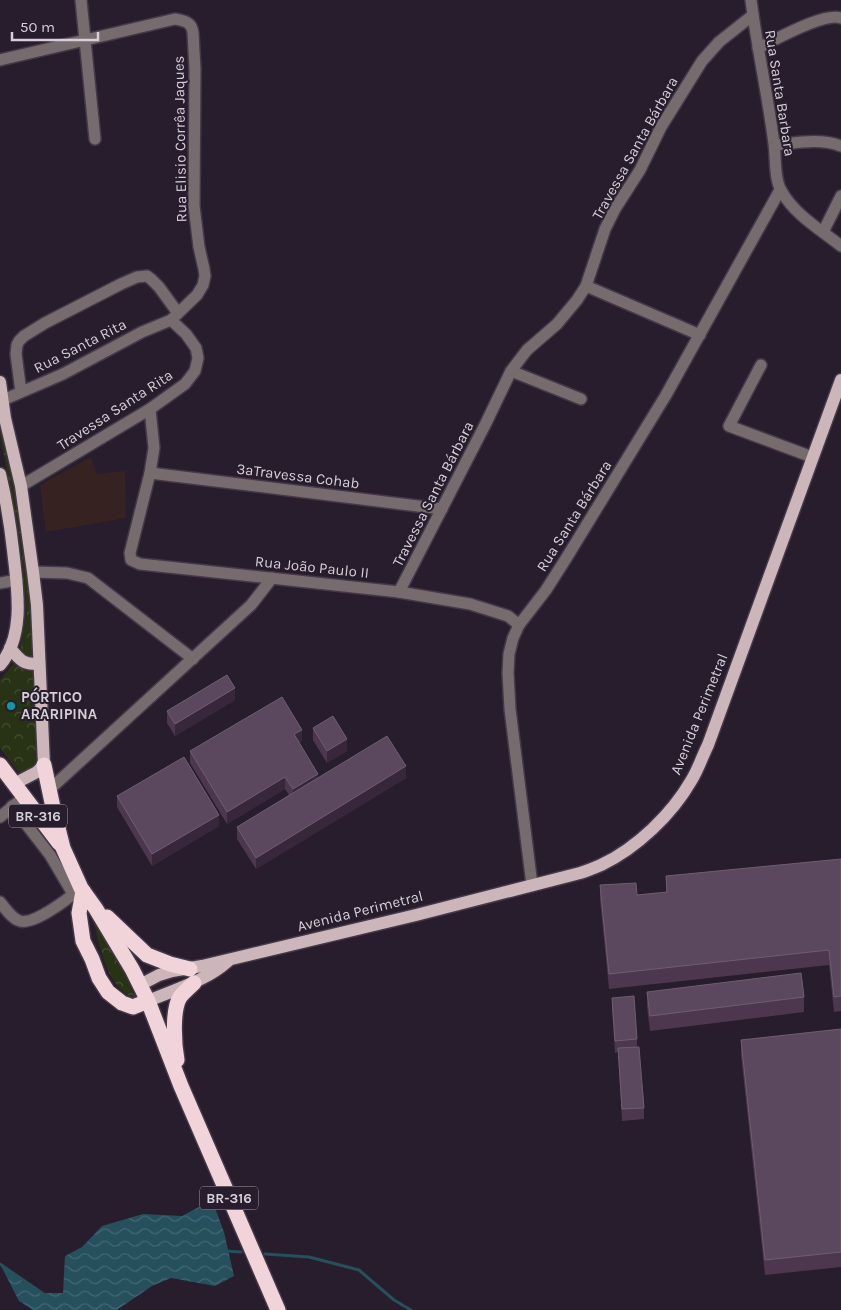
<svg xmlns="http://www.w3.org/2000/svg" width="841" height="1310" viewBox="0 0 841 1310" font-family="Karla,sans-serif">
<defs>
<pattern id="forest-crowns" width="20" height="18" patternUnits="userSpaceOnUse" patternTransform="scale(1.25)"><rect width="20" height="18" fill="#283215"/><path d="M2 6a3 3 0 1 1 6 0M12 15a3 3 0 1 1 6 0" fill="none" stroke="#464f36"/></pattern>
<pattern id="water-waves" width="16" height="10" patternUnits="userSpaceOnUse" patternTransform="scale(1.25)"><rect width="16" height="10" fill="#25505c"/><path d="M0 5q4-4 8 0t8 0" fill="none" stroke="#446873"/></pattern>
</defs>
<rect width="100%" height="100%" fill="#271d2c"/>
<path fill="#362321" d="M 91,457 L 96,474 L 125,471 L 126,518 L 46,532 L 40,486 L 45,482 Z"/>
<g fill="url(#forest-crowns)">
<path d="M 0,413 L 14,470 L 33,602 L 34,659 L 26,659 L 20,651 L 23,628 L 25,607 L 22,557 L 15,511 L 0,436 Z"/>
<path d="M 17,659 L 25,670 L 36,671 L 39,765 L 23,778 L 0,748 L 0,680 Z"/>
<path d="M 91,911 L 120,964 L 136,999 C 104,988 99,940 91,911 Z"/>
</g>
<path fill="url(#water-waves)" d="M 212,1200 L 224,1232 L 234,1276 L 215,1286 L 171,1278 L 152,1286 L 117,1310 L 33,1310 L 19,1301 L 0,1264 L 42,1293 L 63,1293 L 65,1256 L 82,1247 L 102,1226 L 143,1214 L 182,1216 Z"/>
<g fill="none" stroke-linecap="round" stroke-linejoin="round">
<g stroke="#25505c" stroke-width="3">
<path d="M 225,1251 L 241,1252"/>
<path d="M 265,1254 L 309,1257 L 359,1270 L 394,1300 L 411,1310"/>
<path d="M 0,1264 L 45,1295"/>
</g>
<g stroke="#433948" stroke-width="14">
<g id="minor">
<path d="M 81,0 L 95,139"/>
<path d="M 751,0 C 757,48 768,96 774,144 C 776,158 774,180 782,192 C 795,215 821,230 841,246"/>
<path d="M 758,48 C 775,40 824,12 841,18"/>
<path d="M 0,60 L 175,19 C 185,21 192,22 193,33 L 195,69 L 194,206 L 199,247 L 204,269 L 205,276 L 203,285 L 197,295 L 171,320 L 142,332 L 63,374 L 3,400"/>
<path d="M 775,145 C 796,143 820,138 841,146"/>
<path d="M 823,232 L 841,196"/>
<path d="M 586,286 L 700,335"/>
<path d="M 761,365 L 729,426 L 812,457"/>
<path d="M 511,371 L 581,399"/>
<path d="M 21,392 L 16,354 L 17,345 L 19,341 L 24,336 L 45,323 L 121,284 L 137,277 L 147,276 L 151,279 L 159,287 L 178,313"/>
<path d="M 150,409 L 154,448 L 150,473 L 130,553 L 131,560 L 140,564 L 399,592 L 470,604 L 508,616 L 519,625"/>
<path d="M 150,473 L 442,509"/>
<path d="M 21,486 L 150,409 L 185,384 L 195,371 L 198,358 L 196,348 L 186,334 L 171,320"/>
<path d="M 33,572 L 67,573 L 88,578 L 193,659"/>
<path d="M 0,583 L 17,580"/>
<path d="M 399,592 L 486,423 L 511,371 L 527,350 L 557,324 L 577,300 L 586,286 L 605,229 L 615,209 L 640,170 L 661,127 L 702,61 L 719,42 L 753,15"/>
<path d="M 49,790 L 251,605 L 272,578"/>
<path d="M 12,806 L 50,855 L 73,894"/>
<path d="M 0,817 L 18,802"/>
<path d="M 532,885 L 510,709 L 508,673 L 509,654 L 513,638 L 519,625 L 546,590 L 567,557 L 666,395 L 780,190"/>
<path d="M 0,902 C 5,908 12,919 20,921 C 34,925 68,899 78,890"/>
</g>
</g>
<g stroke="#433948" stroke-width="15">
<g id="major">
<path d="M 0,382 L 5,418 L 21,486 L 33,572 L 37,605 L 44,765 L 37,772 L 14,784"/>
<path d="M 0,474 C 6,499 10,523 13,550 C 17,586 26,635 0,665"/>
<path d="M 10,648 C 19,659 24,666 39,663"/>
<path d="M 140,985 L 159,975 L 172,971 L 202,966 L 416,915 L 580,873 C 587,871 594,868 601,865 C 637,848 672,814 691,781 C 698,770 702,757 708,745 L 841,380"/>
<path d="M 148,1001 C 176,989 206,981 228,961"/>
</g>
</g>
<g stroke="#433948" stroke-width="18">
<g id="highway">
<path d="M 0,765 L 59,843"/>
<path d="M 44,765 L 54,812 L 63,848 L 81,888 L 96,909 L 132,969 L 148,1001 L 181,1086 L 278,1310"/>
<path d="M 83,891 L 79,913 L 83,941 L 92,959 L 99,978 L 108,992 L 122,1003 L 133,1007 L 148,1001"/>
<path d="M 107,917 L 147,955 L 170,964 L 190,969"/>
<path d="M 177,1060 C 174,1044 172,1010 180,997 C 184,992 190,987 194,983"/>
</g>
</g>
<use href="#minor" stroke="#766b6d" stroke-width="11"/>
<use href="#major" stroke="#cdb6ba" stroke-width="12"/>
<use href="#highway" stroke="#f0d4d9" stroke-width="15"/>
</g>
<g fill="#4d374f">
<path d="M 235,700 L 175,736 L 167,723 L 167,711 Z"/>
<path d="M 313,728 L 347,751 L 327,763 L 313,740 Z"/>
<path d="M 302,741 L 299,743 L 318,778 L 406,778 L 256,869 L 237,839 L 237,827 L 289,795 L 285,789 L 227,824 L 190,763 L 190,751 Z"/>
<path d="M 117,796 L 219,826 L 152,866 L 117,807 Z"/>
<path d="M 841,859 L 841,1011 L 834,1012 L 829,965 L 609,989 L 600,900 L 600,885 L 637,895 L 666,893 L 666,876 Z"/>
<path d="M 647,992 L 804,997 L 804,1012 L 650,1031 L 647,1007 Z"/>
<path d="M 612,998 L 637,1039 L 637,1047 L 644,1108 L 644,1119 L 622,1121 L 618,1052 L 615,1053 L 612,1009 Z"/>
<path d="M 841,1029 L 841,1267 L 765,1275 L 741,1055 L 741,1040 Z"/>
</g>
<g fill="#38263b">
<path d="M 235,688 L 235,700 L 175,736 L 175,724 Z"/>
<path d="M 302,730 L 302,741 L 294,746 L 294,734 Z"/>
<path d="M 347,739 L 347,751 L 327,763 L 327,751 Z"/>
<path d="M 406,766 L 406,778 L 256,869 L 256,858 Z"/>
<path d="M 318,774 L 318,785 L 293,801 L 293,789 Z"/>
<path d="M 285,777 L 285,789 L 227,824 L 227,812 Z"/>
<path d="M 219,815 L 219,826 L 152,866 L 152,854 Z"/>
</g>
<g fill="#5c485e" stroke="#6f5d71">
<path d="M 227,675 L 235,688 L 175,724 L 167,711 Z"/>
<path d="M 282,697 L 302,730 L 294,734 L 318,774 L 293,789 L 285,777 L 227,812 L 190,751 Z"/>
<path d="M 333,716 L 347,739 L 327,751 L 313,728 Z"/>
<path d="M 387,736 L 406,766 L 256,858 L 237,827 Z"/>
<path d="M 184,757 L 219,815 L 152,854 L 117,796 Z"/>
<path d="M 841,859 L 841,996 L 834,997 L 829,950 L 609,974 L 600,885 L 636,883 L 637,895 L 667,892 L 666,876 Z"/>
<path d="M 801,973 L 804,997 L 650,1016 L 647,992 Z"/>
<path d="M 634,996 L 637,1039 L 615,1041 L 612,998 Z"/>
<path d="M 841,1029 L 841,1252 L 765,1260 L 741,1040 Z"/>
<path d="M 639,1047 L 644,1108 L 622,1109 L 618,1048 Z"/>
</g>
<circle fill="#0f9aa8" stroke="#271d2c" stroke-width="2" cx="11" cy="706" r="5"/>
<g text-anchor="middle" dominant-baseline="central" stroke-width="4" stroke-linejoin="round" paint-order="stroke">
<g fill="#271d2c" stroke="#a19aa5" stroke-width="1">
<rect x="9" y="804.5" width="58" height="23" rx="4"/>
<rect x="200" y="1186.5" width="58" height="23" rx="4"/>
</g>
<g font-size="14" font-weight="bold" fill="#d5cfd9">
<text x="38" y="816">BR-316</text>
<text x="229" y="1198">BR-316</text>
</g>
<g font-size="15" fill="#d5cfd9" stroke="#271d2c">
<text transform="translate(780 93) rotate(81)">Rua Santa Barbara</text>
<text transform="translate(180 139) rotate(-91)">Rua Elisio Corrêa Jaques</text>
<text transform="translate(635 148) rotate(-61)">Travessa Santa Bárbara</text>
<text transform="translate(80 346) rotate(-27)">Rua Santa Rita</text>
<text transform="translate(115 410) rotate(-33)">Travessa Santa Rita</text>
<text transform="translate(298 476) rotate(7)">3ªTravessa Cohab</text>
<text transform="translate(433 494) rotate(-63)">Travessa Santa Bárbara</text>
<text transform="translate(574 516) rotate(-58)">Rua Santa Bárbara</text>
<text transform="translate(312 567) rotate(6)">Rua João Paulo II</text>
<text transform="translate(699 714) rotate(-68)">Avenida Perimetral</text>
<text transform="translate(360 911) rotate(-14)">Avenida Perimetral</text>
</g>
<g font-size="15" font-weight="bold" fill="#d5cfd9" stroke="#271d2c" text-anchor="start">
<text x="21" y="697">PÓRTICO<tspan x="21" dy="17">ARARIPINA</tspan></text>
</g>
</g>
<path d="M12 32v8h86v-8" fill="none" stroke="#d5cfd9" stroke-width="2.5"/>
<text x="20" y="32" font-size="15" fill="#d5cfd9" stroke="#271d2c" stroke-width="4" paint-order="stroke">50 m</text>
</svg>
